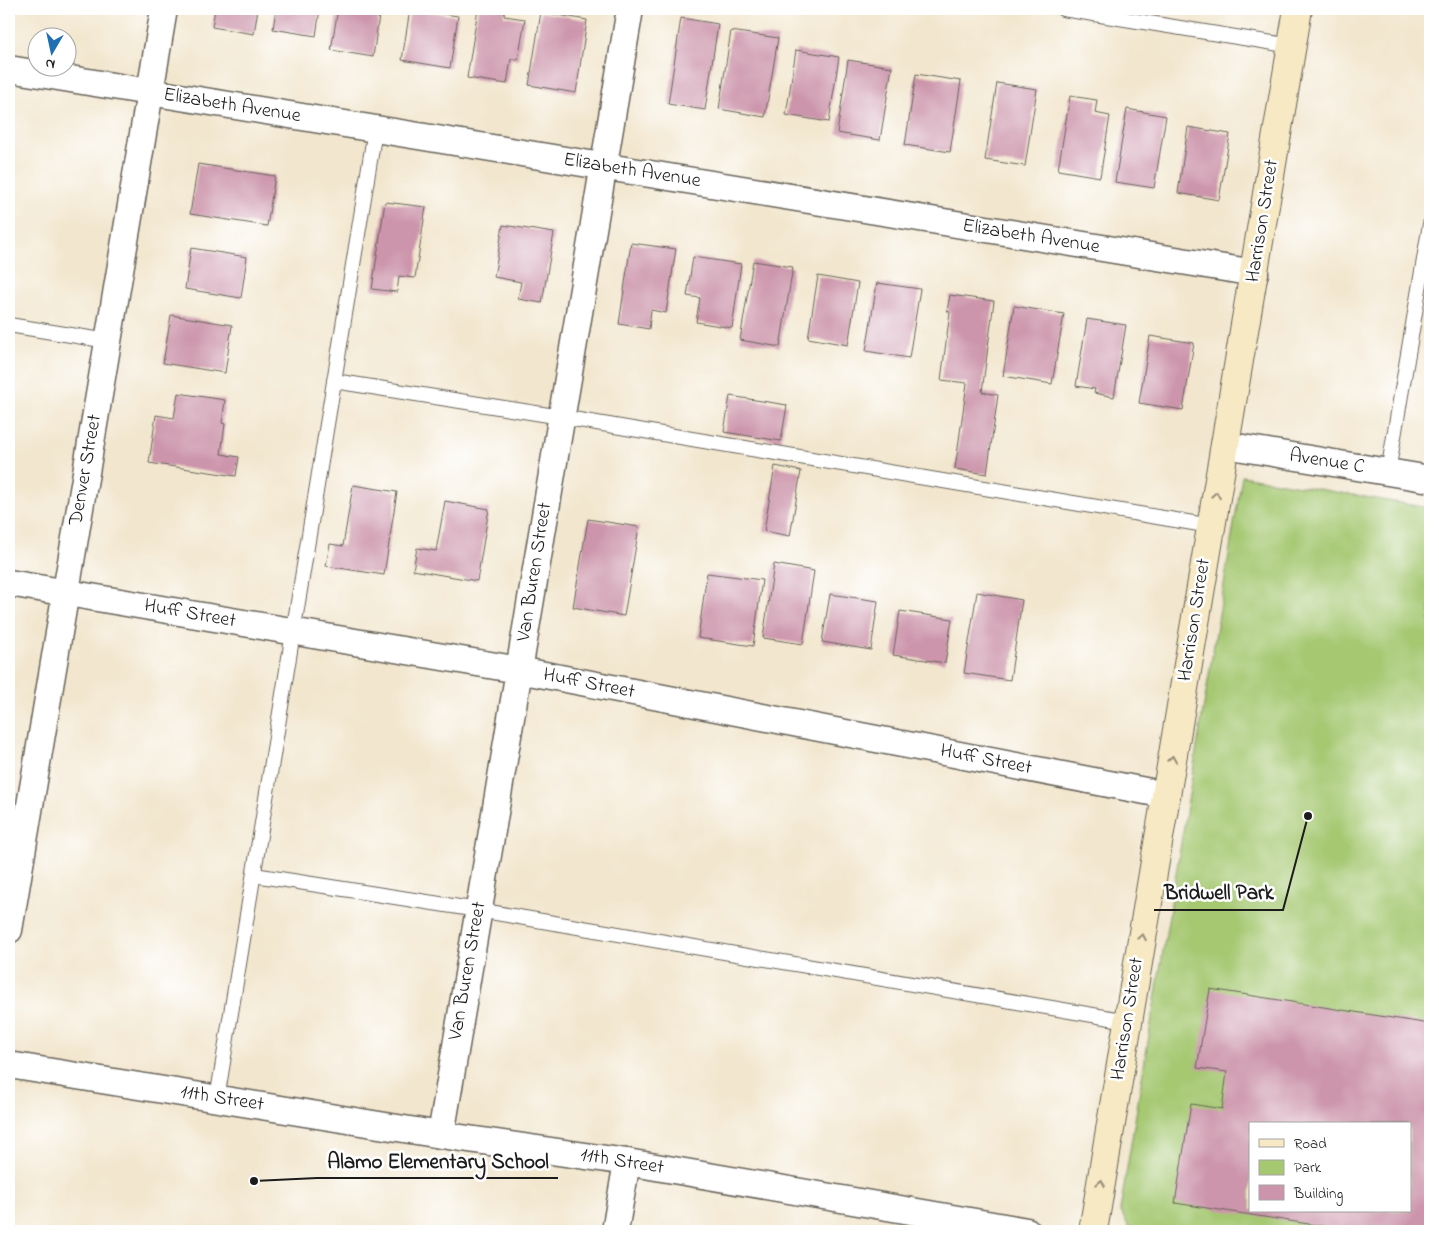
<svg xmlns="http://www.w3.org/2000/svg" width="1439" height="1240" viewBox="0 0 1439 1240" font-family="'Indie Flower',sans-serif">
<rect width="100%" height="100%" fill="#fff"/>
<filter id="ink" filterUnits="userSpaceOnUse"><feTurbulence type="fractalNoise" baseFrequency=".02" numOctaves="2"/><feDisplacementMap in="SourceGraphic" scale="10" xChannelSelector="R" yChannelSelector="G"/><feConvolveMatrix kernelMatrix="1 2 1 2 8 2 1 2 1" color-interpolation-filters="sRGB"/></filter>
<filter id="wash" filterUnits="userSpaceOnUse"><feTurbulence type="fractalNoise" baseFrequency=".0096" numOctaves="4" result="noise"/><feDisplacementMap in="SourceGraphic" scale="20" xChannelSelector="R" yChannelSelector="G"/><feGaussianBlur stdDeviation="1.12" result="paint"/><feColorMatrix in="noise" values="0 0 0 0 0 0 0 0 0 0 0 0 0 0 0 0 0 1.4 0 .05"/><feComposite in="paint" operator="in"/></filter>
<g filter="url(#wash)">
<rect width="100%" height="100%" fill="#f2e6ce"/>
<path fill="#a5c871" stroke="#607246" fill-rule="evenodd" d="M 1242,476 L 1430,508 L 1430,1231 L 1131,1231 L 1120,1210 ZM 1250,1124 L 1410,1124 L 1410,1211 L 1250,1211 Z"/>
<g id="blocks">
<g fill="#cc95ab" fill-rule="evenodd">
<path d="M 215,9 L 258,9 L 254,34 L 212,27 Z"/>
<path d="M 276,9 L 320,9 L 316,36 L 273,29 Z"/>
<path d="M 338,9 L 380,9 L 373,57 L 331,50 Z"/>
<path d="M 410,9 L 458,16 L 450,68 L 402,60 Z"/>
<path d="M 478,9 L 505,9 L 504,16 L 525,19 L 518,60 L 511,59 L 507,84 L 467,78 Z"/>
<path d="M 541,12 L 587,20 L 576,93 L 529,85 Z"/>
<path d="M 681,18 L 718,24 L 705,110 L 668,104 Z"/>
<path d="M 731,31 L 778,38 L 765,117 L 719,109 Z"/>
<path d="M 796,50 L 839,57 L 829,122 L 786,115 Z"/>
<path d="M 848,60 L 892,67 L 880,140 L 837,133 Z"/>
<path d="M 916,74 L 961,81 L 950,152 L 905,145 Z"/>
<path d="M 997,83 L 1037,89 L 1025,166 L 985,160 Z"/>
<path d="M 1070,96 L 1097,100 L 1095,113 L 1110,116 L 1100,177 L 1058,170 Z"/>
<path d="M 1127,109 L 1166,116 L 1154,188 L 1115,182 Z"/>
<path d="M 1188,127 L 1230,134 L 1219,200 L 1178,193 Z"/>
<path d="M 198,164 L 275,176 L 267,226 L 190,214 Z"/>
<path d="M 385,202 L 426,207 L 415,278 L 399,276 L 397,292 L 372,289 Z"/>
<path d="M 503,225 L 554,233 L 542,303 L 518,299 L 521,282 L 494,277 Z"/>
<path d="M 631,243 L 676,249 L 666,313 L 651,310 L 649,329 L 619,324 Z"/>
<path d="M 191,248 L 247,257 L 241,298 L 185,289 Z"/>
<path d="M 693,257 L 741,264 L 732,328 L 696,322 L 700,298 L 687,296 Z"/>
<path d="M 753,261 L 793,267 L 780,347 L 740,340 Z"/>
<path d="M 818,276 L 858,283 L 848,345 L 808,338 Z"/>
<path d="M 877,283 L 920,289 L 909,358 L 866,351 Z"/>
<path d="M 950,295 L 994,301 L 982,392 L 998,395 L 987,474 L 955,469 L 967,383 L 941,380 L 950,312 L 947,311 Z"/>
<path d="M 1014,306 L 1064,314 L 1052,384 L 1003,376 Z"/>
<path d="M 171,315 L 232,325 L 225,373 L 163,363 Z"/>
<path d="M 1087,319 L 1126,325 L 1114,397 L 1094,393 L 1095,389 L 1076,386 Z"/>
<path d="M 1150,336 L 1194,343 L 1183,410 L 1139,403 Z"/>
<path d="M 178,393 L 225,400 L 222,423 L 225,424 L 221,454 L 239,457 L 236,476 L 149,463 L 156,415 L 174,418 Z"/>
<path d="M 730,396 L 787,405 L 781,441 L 724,432 Z"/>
<path d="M 775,466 L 801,471 L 790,536 L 764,531 Z"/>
<path d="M 353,485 L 397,492 L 384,575 L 326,566 L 330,544 L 343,546 Z"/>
<path d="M 445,501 L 489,509 L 477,581 L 413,570 L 417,548 L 436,551 Z"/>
<path d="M 588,519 L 639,527 L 624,616 L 573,607 Z"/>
<path d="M 774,564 L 814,571 L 803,644 L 763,638 Z"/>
<path d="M 707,573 L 762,580 L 753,646 L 698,638 Z"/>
<path d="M 977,592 L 1022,600 L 1010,680 L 964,673 Z"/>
<path d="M 830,594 L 878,601 L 871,650 L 822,642 Z"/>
<path d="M 900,611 L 952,619 L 945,663 L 893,655 Z"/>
<path d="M 1210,989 L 1430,1024 L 1430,1231 L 1353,1231 L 1175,1203 L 1191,1104 L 1222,1109 L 1227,1072 L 1197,1068 ZM 1250,1124 L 1410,1124 L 1410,1211 L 1250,1211 Z"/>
</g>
</g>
</g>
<g filter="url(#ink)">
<use href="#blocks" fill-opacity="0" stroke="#67635a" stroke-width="1"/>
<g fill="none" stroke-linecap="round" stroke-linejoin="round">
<g stroke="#67635a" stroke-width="16">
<g id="lane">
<path d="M 1063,9 L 1292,46"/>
<path d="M 9,325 L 108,341"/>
<path d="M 334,381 L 561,417 L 1211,526"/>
<path d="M 1388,472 L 1430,224"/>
<path d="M 254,875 L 478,910 L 1128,1021"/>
<path d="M 217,1099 L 375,130"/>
</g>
</g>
<g stroke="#67635a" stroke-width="29">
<g id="street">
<path d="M 9,69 L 1255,273"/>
<path d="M 1225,445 L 1430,479"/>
<path d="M 9,583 L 519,670 L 1166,795"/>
<path d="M 9,930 L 164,9"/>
<path d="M 9,1065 L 441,1135 L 627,1162 L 1027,1231"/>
<path d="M 441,1135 L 630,9"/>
<path d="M 615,1231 L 627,1162"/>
</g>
</g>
<g stroke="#67635a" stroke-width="30">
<path id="secondary" d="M 1093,1231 L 1298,9"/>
</g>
<use href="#lane" stroke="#fff" stroke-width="14"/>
<use href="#street" stroke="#fff" stroke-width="26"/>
<use href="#secondary" stroke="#f6e9c3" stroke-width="28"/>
</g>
<defs><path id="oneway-chevron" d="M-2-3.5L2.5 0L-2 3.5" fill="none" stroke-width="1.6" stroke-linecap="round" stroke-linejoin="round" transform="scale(1.25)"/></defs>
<g stroke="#948d78">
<use href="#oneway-chevron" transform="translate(1216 495) rotate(-80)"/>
<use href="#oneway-chevron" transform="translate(1172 759) rotate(-81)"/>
<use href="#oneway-chevron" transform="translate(1142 937) rotate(-80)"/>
<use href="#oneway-chevron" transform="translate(1101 1183) rotate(-80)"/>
</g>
</g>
<g text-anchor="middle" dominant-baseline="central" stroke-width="5" stroke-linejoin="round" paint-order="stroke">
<g font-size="20" fill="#1c1c1c" stroke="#fff">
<text transform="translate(232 106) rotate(9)">Elizabeth Avenue</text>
<text transform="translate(632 171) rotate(9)">Elizabeth Avenue</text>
<text transform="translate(1263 221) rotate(-81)">Harrison Street</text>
<text transform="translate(1031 237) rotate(9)">Elizabeth Avenue</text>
<text transform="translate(1327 462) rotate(9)">Avenue C</text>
<text transform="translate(86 470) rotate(-80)">Denver Street</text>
<text transform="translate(535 572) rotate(-81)">Van Buren Street</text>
<text transform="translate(190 614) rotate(10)">Huff Street</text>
<text transform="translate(1195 620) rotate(-81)">Harrison Street</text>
<text transform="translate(589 684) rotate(11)">Huff Street</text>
<text transform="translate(986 760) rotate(11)">Huff Street</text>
<text transform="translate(468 971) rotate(-80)">Van Buren Street</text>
<text transform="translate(1128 1019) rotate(-81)">Harrison Street</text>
<text transform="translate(222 1099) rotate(9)">11th Street</text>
<text transform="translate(622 1162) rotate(9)">11th Street</text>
</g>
</g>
<path fill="none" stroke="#1c1c1c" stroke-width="2" d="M1308 816L1283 910H1154M254 1181L317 1178H558"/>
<g fill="#1c1c1c" stroke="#fff" stroke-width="2">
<circle cx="1308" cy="816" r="5"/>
<circle cx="254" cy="1181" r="5"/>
</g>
<g font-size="21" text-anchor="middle" font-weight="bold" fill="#1c1c1c" stroke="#fff" stroke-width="5" stroke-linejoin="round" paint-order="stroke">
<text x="1219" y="899">Bridwell Park</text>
<text x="438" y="1168">Alamo Elementary School</text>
</g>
<rect width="1439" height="1240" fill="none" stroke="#fff" stroke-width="30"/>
<rect x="1249" y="1122" width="162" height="90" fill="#ffffff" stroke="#a4a4a4"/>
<rect x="1259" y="1139" width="25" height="8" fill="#f6e9c3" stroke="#a4a4a4"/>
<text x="1294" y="1148" font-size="15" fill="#1c1c1c">Road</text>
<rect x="1259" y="1160" width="25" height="15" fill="#a5c871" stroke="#a4a4a4"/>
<text x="1294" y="1172" font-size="15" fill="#1c1c1c">Park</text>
<rect x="1259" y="1185" width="25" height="15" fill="#cc95ab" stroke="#a4a4a4"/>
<text x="1294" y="1198" font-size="15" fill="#1c1c1c">Building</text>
<g transform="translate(52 52) rotate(189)"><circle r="24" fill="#ffffff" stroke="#a4a4a4"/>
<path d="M0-4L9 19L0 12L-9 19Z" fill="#1f6fb2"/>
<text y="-8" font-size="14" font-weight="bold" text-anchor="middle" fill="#1c1c1c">N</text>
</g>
</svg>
